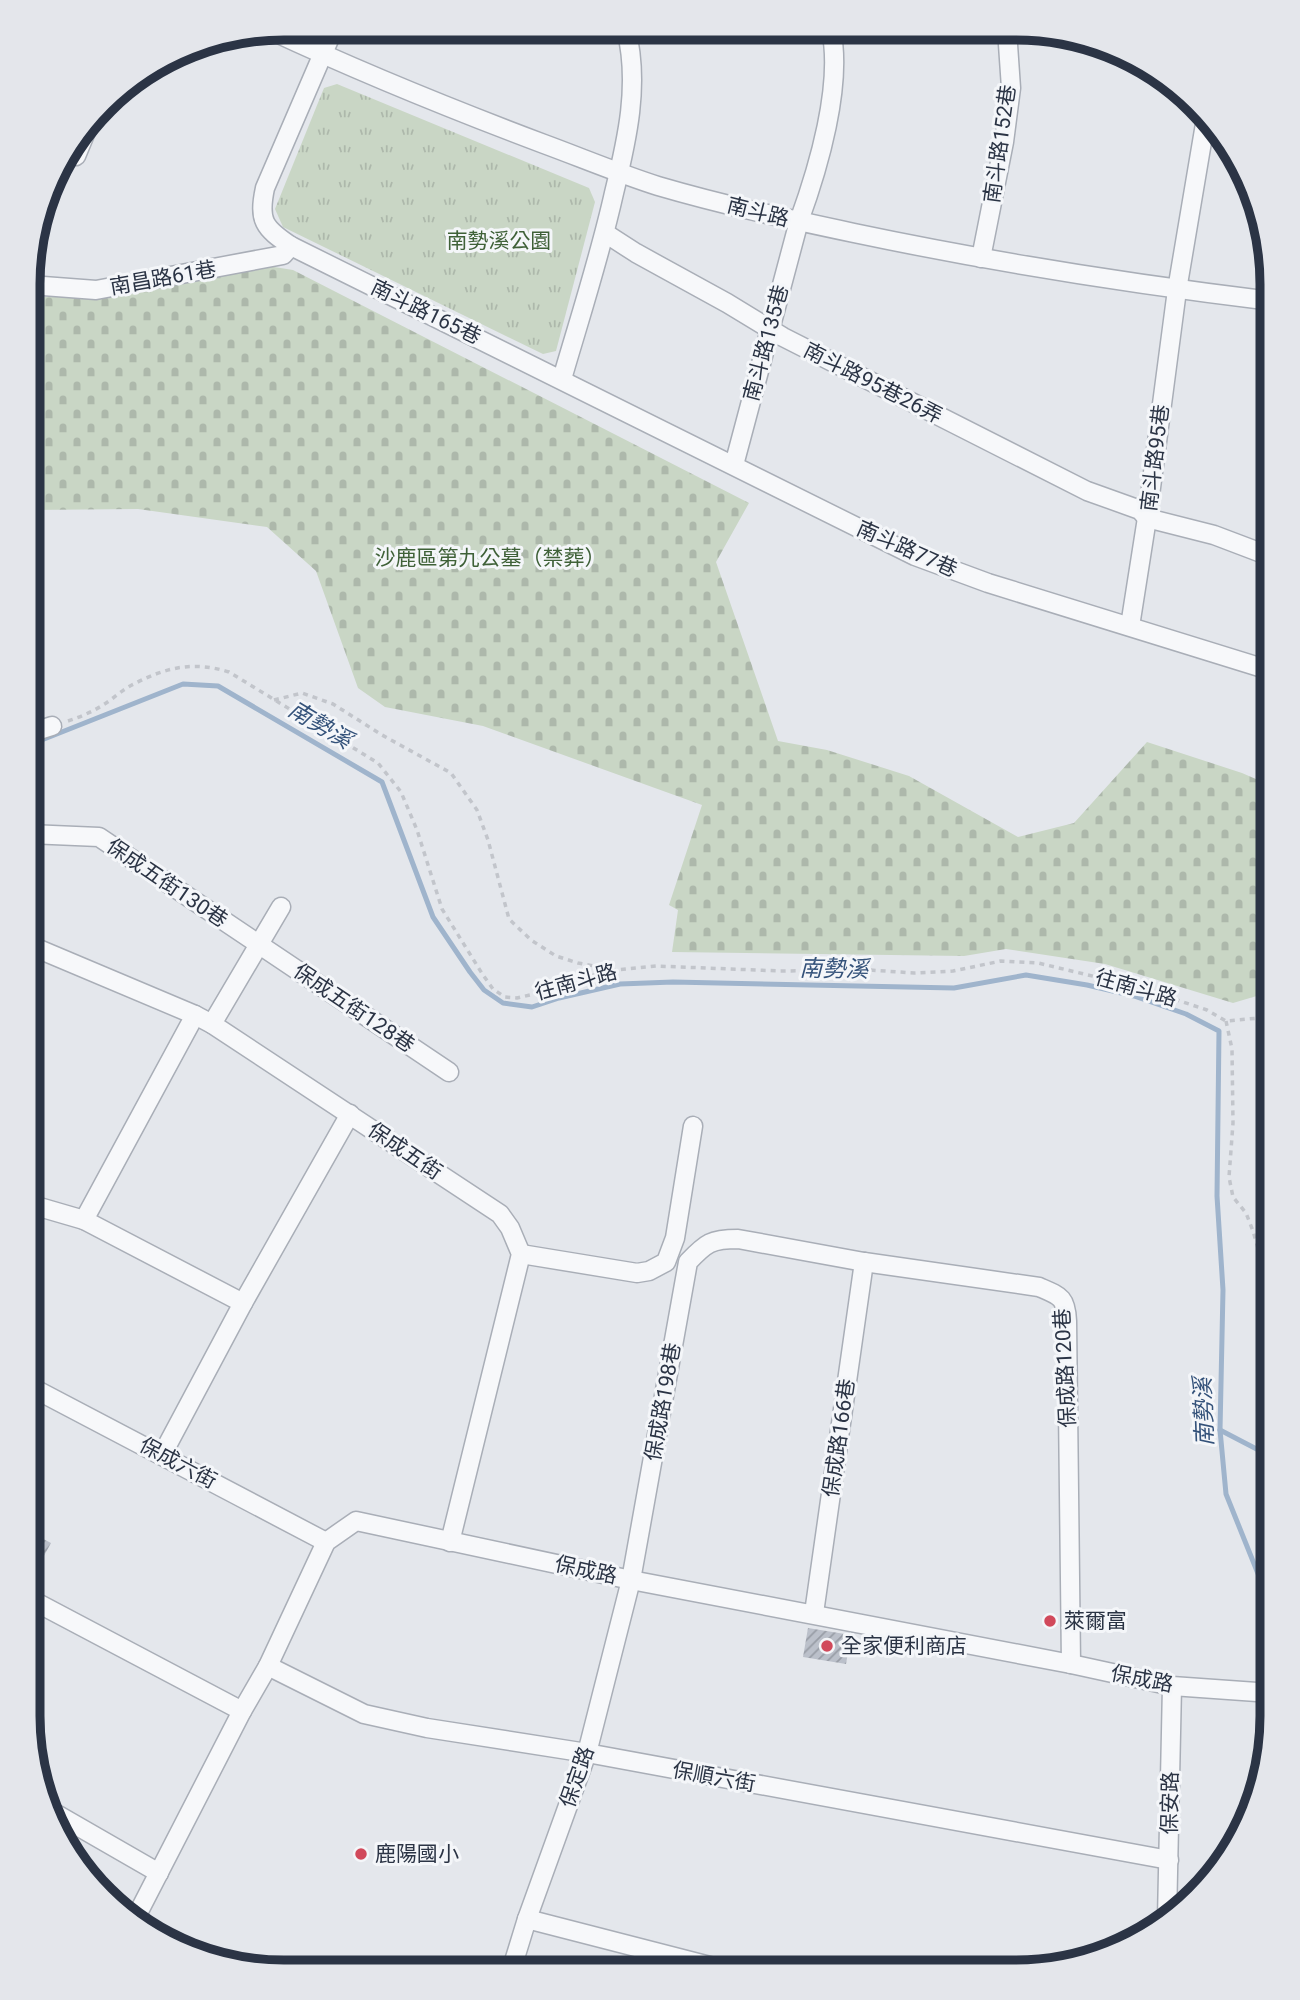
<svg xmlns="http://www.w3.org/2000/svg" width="1300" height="2000" viewBox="0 0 1300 2000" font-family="Roboto,'Noto Sans TC',sans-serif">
<defs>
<pattern id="cemetery-stones" width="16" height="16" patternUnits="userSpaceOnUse" patternTransform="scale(1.75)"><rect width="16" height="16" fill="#c9d6c5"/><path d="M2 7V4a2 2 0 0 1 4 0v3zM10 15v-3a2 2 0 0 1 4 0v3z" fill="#adb8ab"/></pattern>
<pattern id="park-tufts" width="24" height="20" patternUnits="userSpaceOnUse" patternTransform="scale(1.75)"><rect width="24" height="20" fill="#c9d6c5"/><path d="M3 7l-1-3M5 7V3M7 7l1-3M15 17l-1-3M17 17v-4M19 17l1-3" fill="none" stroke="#adb8ab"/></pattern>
<pattern id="building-hatch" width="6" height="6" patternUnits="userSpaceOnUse" patternTransform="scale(1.75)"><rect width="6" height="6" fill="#bbc0ca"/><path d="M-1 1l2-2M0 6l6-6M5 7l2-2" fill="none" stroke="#989da6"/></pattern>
</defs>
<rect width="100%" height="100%" fill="#e4e7ec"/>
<path fill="url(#cemetery-stones)" d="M 268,266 L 293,270 L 749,503 L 716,562 L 778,741 L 827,750 L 909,776 L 1018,837 L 1074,823 L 1147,742 L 1242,773 L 1272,786 L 1272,988 L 1260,995 L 1233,1003 L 1105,964 L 1006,949 L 964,956 L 672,952 L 678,910 L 669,905 L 702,805 L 483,726 L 385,707 L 358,688 L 316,571 L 267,527 L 138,509 L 30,510 L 30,298 L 96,294 Z"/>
<path fill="url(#park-tufts)" d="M 337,84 L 589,188 L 595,202 L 556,351 L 543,354 L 283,227 L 275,209 L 324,88 Z"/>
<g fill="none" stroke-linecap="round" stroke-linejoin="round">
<g stroke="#9fb4cc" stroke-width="5">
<path d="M 29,745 L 183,684 L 218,686 L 382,782 L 433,917 L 470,972 L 484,990 L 503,1003 L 532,1007 L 559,998 L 620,984 L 673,982 L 954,988 L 1026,975 L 1087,985 L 1134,996 L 1186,1014 L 1219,1031 L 1217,1196 L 1223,1290 L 1220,1430 L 1226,1494 L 1271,1606"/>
<path d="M 1220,1430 L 1272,1457"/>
</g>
</g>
<g fill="url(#building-hatch)">
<path d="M 28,1531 L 51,1543 L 28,1585 Z"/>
<path d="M 808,1628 L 851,1635 L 846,1664 L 803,1657 Z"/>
</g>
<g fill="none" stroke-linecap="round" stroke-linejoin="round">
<g stroke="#a9aeb7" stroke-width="21">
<g id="minor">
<path d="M 334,28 L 265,188 C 258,221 264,228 291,246 L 915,556 L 988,583 L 1272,671"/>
<path d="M 270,30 C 360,72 451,109 544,144 C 582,158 620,174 658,186 C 723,205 788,219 854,233 C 992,262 1132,284 1272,301"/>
<path d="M 76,156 L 90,122"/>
<path d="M 605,233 L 636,253 L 727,303 L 783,337 L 1087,491 L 1140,510 L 1147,518 L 1214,535 L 1272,557"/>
<path d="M 981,258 L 1004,142 L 1011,88 L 1007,30"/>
<path d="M 30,285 L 96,290 L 283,255 L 291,246"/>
<path d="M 562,379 C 580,317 600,256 614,193 C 627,140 640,84 626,29"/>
<path d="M 734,465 L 799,221 C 818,169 843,85 831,30"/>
<path d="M 1130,626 L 1147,518 L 1177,290 L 1205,124"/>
<path d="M 30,733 L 52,726"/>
<path d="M 29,834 L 99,837 L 449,1072"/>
<path d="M 29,945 L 195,1015 L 212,1024 L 500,1214 L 510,1228 L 521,1254 L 450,1542"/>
<path d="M 212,1024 L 281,907"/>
<path d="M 29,1204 L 84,1220 L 243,1303"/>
<path d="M 84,1220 L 195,1015"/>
<path d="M 521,1254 L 637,1273 L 649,1271 L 666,1262 L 675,1238 L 693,1126"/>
<path d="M 29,1386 L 326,1542"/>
<path d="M 162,1455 L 243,1303 L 350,1114"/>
<path d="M 28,1598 L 242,1711"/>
<path d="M 814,1613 L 864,1262"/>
<path d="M 268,1666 L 364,1714 L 427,1728 L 587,1753 L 1169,1860"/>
<path d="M 46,1808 L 159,1873"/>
<path d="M 527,1919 L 729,1971"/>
<path d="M 1167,1919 L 1172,1686"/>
<path d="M 134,1921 L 242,1711 L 268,1666 L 326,1542 L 356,1521 L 631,1580 L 1071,1664 L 1172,1686 L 1271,1693"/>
<path d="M 511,1971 L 527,1919 L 587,1753 L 631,1580 L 688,1262 C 706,1243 711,1239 738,1239 L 864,1262 L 1039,1287 C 1060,1296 1066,1297 1067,1321 L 1071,1664"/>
</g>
</g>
<g stroke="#c2c5cb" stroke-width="3.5" stroke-dasharray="5 5" stroke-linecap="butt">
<path d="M 274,700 L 302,693 L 333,704 L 382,735 L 451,773 L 477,810 L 488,840 L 509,919 L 531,940 L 556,956 L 578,963 L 610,969"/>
<path d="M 68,721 C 80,717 92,712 103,705 C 113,699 123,689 134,684 C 166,667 194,661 229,672 L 378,763 L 401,792 L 417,830 L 442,909 L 483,975 L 493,989 L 505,997 L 517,998 L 538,993 L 557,984 L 615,970 L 656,966 L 780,971 L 870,970 L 914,973 L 953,971 L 1001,961 L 1038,963 L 1138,987 L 1207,1010 L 1226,1021 L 1259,1018 L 1272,1013"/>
<path d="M 1226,1021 L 1232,1049 L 1233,1123 L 1229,1177 L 1233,1197 L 1246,1213 L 1253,1231 L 1268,1283"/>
</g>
<use href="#minor" stroke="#f7f8fa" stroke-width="18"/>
</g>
<g fill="#d1495b" stroke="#f4f6f9" stroke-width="2.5">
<circle cx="1050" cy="1621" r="7"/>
<circle cx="827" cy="1646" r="7"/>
<circle cx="361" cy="1854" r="7"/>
</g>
<g text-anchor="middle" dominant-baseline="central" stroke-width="6" stroke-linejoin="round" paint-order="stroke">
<g font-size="21" fill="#2b3445" stroke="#f4f6f9">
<text transform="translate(1000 144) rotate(-82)">南斗路152巷</text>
<text transform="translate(758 212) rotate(14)">南斗路</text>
<text transform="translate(163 278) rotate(-10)">南昌路61巷</text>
<text transform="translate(426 312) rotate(26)">南斗路165巷</text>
<text transform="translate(766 343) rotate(-75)">南斗路135巷</text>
<text transform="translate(873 383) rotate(27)">南斗路95巷26弄</text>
<text transform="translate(1155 458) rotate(-83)">南斗路95巷</text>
<text transform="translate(907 549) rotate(24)">南斗路77巷</text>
<text transform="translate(167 883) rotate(34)">保成五街130巷</text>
<text transform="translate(576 982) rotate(-15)">往南斗路</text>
<text transform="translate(1136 988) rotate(16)">往南斗路</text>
<text transform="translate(354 1008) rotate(34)">保成五街128巷</text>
<text transform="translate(405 1151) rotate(34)">保成五街</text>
<text transform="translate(1065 1368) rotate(-93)">保成路120巷</text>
<text transform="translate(663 1402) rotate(-80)">保成路198巷</text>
<text transform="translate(839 1438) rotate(-82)">保成路166巷</text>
<text transform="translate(178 1463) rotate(28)">保成六街</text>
<text transform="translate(586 1570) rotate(12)">保成路</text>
<text transform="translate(1142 1679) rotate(11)">保成路</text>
<text transform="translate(577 1777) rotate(-71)">保定路</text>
<text transform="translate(714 1777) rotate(10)">保順六街</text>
<text transform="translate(1170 1803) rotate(-89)">保安路</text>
</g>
<g font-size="21" fill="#3f6138" stroke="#f4f6f9">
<text x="499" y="241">南勢溪公園</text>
<text x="490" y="558">沙鹿區第九公墓（禁葬）</text>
</g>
<g font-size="21" fill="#2b3445" stroke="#f4f6f9" text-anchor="start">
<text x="1064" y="1621">萊爾富</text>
<text x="841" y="1646">全家便利商店</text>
<text x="375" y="1854">鹿陽國小</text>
</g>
<g font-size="23" font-style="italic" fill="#34527a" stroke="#f4f6f9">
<text transform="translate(320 725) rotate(31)">南勢溪</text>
<text transform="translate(834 969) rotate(1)">南勢溪</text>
<text transform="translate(1204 1412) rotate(-92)">南勢溪</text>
</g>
</g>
<path d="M0 0H1300V2000H0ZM284 40H1016A244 244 0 0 1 1260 284V1716A244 244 0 0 1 1016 1960H284A244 244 0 0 1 40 1716V284A244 244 0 0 1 284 40Z" fill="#e4e6eb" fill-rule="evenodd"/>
<path fill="none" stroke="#2b3445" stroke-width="9" d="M284 40H1016A244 244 0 0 1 1260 284V1716A244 244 0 0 1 1016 1960H284A244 244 0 0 1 40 1716V284A244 244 0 0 1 284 40Z"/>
</svg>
